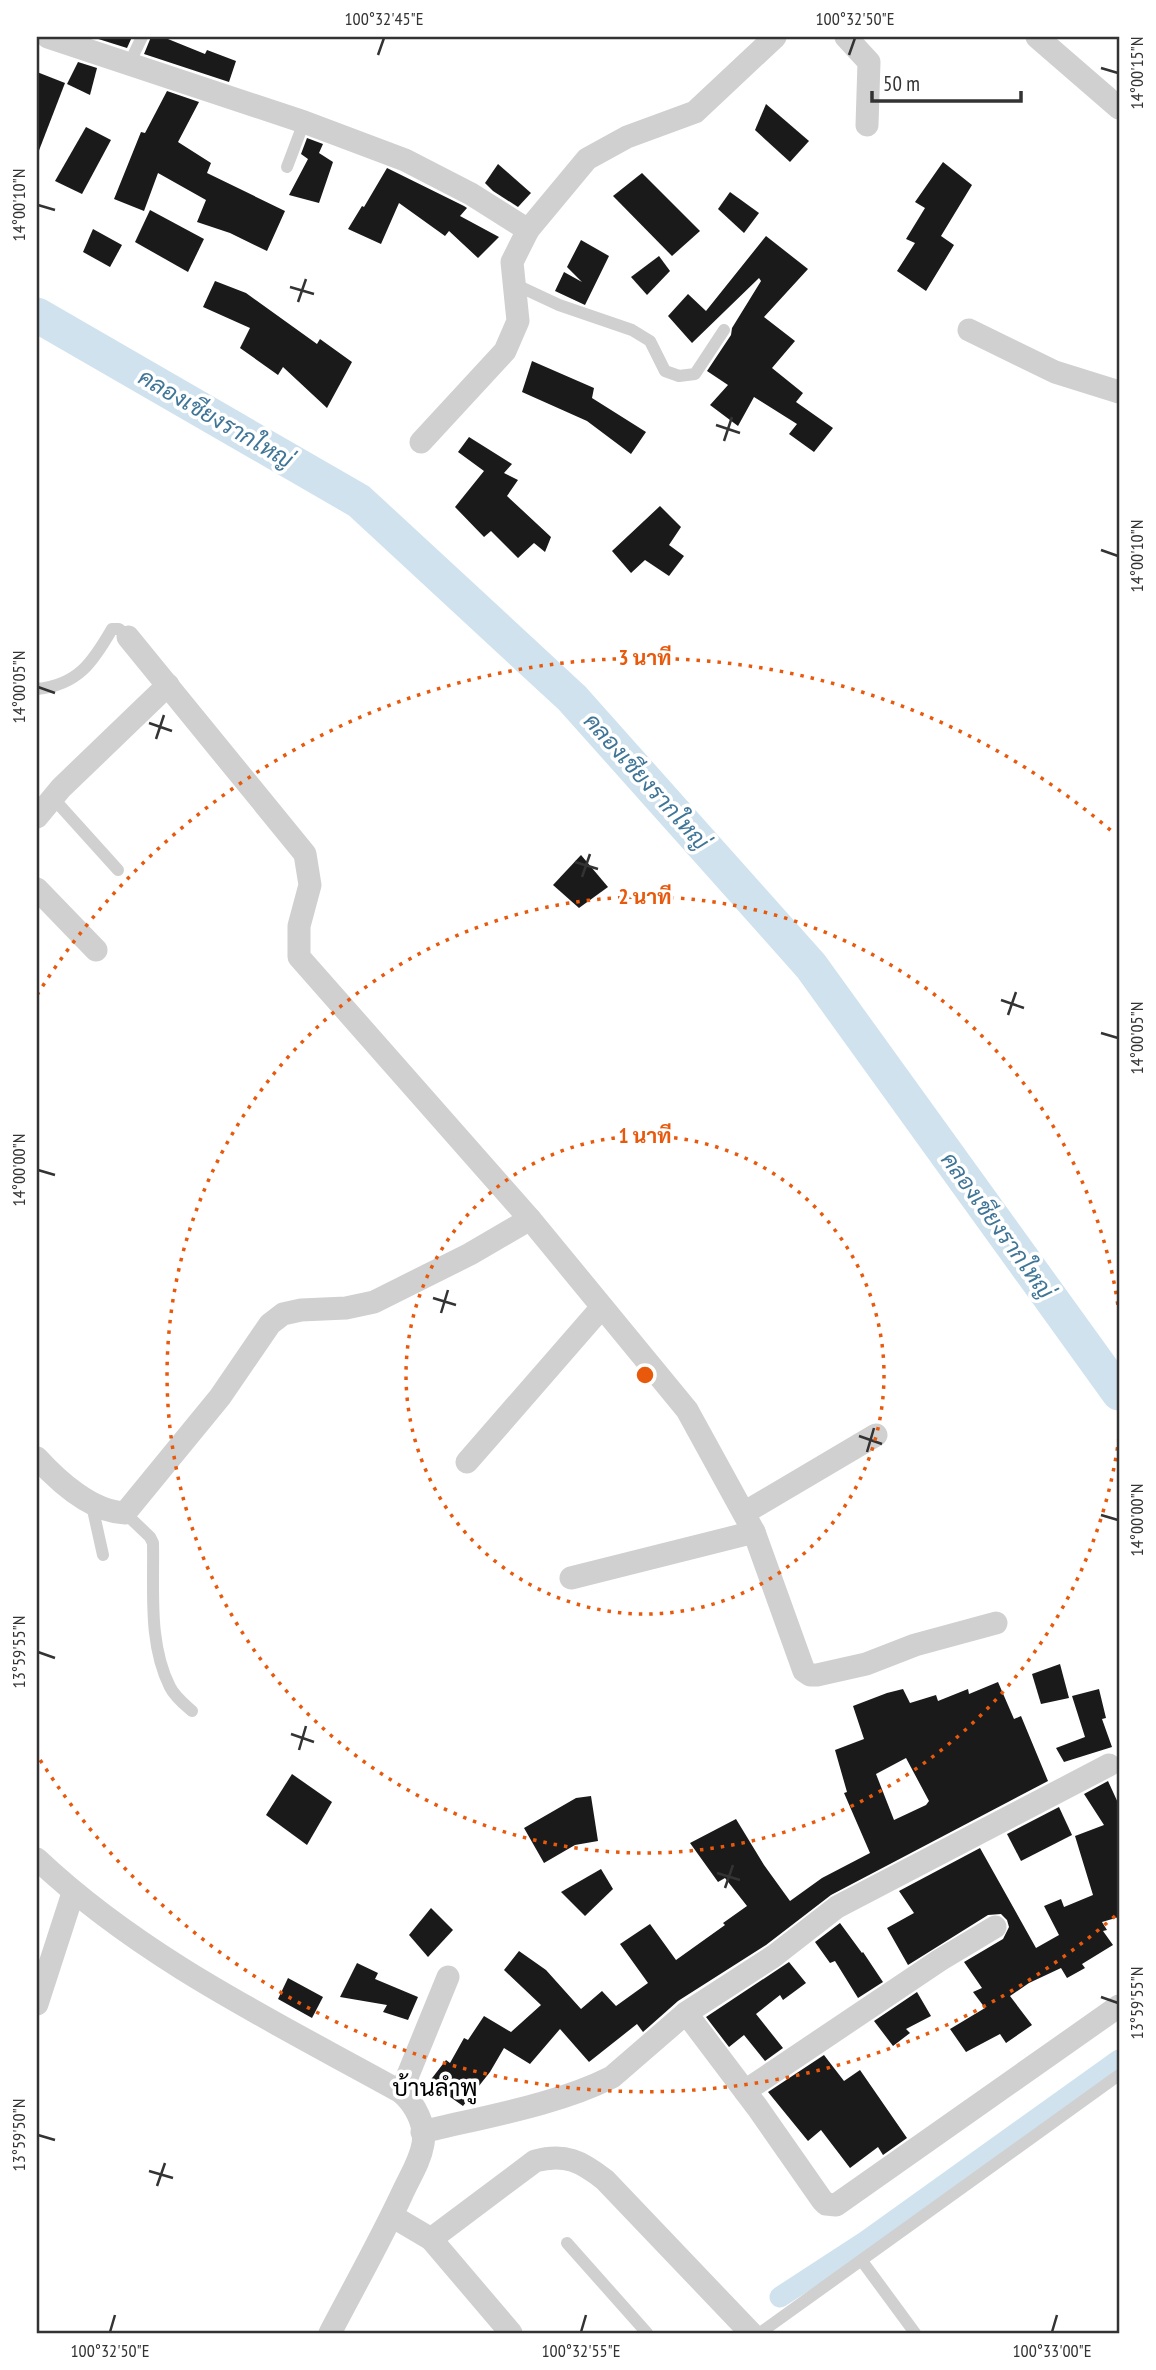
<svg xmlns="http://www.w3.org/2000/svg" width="1156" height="2370" viewBox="0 0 1156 2370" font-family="'PT Sans Narrow',Sarabun,sans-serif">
<rect width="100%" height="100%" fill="#fff"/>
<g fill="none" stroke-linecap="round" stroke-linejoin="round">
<path stroke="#cfe2ee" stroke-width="21" d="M 780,2297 L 866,2241 L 1119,2060"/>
<path stroke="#cfe2ee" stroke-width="35" d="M 37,315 L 359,501 L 572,698 L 811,966 L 1119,1393"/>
</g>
<g fill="#1a1a1a" fill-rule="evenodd">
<path d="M 92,37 L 132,37 L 127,48 Z"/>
<path d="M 151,37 L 163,37 L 205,54 L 207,50 L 236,61 L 229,82 L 144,54 Z"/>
<path d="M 78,62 L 97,68 L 90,95 L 67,84 Z"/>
<path d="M 37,72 L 65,83 L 38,153 L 37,152 Z"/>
<path d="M 167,91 L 199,102 L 178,142 L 211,163 L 207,173 L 285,211 L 267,251 L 230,233 L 197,222 L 206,200 L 158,173 L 144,211 L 114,199 L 141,132 L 145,133 Z"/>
<path d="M 766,104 L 809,141 L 790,162 L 755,130 Z"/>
<path d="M 86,127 L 111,140 L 82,194 L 55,181 Z"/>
<path d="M 307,138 L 323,144 L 319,153 L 333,162 L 319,203 L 289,195 L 308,159 L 301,154 Z"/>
<path d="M 943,162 L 972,185 L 941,236 L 954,245 L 926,291 L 897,271 L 915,243 L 906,239 L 925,208 L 915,202 Z"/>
<path d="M 498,164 L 531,193 L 518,207 L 493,191 L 485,183 Z"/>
<path d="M 387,168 L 464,206 L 467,208 L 460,216 L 499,237 L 478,258 L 449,231 L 445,236 L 399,203 L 381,244 L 348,229 L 362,206 L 364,207 Z"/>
<path d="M 642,173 L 700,231 L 672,256 L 613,196 Z"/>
<path d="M 730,192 L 759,213 L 744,233 L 718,209 Z"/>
<path d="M 150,210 L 204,239 L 188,272 L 135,242 Z"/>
<path d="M 93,229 L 122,245 L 110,267 L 83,252 Z"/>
<path d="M 766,236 L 808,269 L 764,317 L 795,341 L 772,368 L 803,393 L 796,402 L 833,428 L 814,452 L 789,434 L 797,424 L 754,397 L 738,426 L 710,405 L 728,385 L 707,371 L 731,335 L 732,328 L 761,281 L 759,278 L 692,343 L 668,316 L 688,294 L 706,311 Z"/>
<path d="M 581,240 L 609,256 L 585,305 L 555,291 L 564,272 L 582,282 L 567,267 Z"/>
<path d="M 659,256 L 670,271 L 647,295 L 631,277 Z"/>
<path d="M 215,281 L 246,293 L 317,344 L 320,339 L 352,362 L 327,408 L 283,367 L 278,375 L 240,348 L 250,328 L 203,307 Z"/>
<path d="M 532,361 L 594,388 L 592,398 L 646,432 L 631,454 L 587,421 L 522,392 Z"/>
<path d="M 469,437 L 512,464 L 504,473 L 518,480 L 507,496 L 551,537 L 545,552 L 534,543 L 518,558 L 491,531 L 484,537 L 455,507 L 484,471 L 458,452 Z"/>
<path d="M 660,506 L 681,527 L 669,545 L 684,556 L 669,576 L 645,560 L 631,573 L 612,551 Z"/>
<path d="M 581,855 L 608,887 L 579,908 L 553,885 Z"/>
<path d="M 1060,1664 L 1069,1698 L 1041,1704 L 1032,1674 Z"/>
<path d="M 998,1682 L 1014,1719 L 1021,1716 L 1048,1781 L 831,1895 L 766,1945 L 678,2001 L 643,2032 L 637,2024 L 589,2062 L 560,2029 L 530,2064 L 504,2048 L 490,2072 L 463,2106 L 429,2082 L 446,2060 L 450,2063 L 464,2038 L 468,2040 L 484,2016 L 511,2032 L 541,2005 L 504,1970 L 519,1951 L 546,1970 L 581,2009 L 602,1991 L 616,2006 L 648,1983 L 620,1944 L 650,1924 L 676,1960 L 725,1925 L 723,1923 L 747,1906 L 725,1878 L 718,1882 L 690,1843 L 736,1819 L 764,1865 L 790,1901 L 822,1878 L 870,1853 L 844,1793 L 847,1792 L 835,1750 L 864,1739 L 853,1706 L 887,1693 L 903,1689 L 910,1703 L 936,1695 L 938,1701 L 968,1689 L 969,1694 ZM 906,1758 L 929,1801 L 926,1805 L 894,1820 L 876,1774 Z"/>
<path d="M 1099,1689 L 1106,1718 L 1102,1719 L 1112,1747 L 1064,1762 L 1056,1748 L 1085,1737 L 1072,1696 Z"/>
<path d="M 292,1774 L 332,1802 L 307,1845 L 266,1815 Z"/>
<path d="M 1108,1781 L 1119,1805 L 1119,1917 L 1102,1922 L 1107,1930 L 1103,1931 L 1113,1945 L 1082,1964 L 1085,1968 L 1067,1978 L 1061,1968 L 1029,1983 L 1010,1996 L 1032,2025 L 1006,2043 L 1000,2034 L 966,2052 L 950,2029 L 985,2008 L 973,1992 L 982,1988 L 964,1962 L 1003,1939 L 1009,1927 L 1007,1920 L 1001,1914 L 988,1915 L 908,1965 L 887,1928 L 914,1913 L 899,1891 L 980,1848 L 1036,1948 L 1059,1935 L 1044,1906 L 1061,1899 L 1064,1907 L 1093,1895 L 1075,1836 L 1104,1825 L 1084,1794 Z"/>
<path d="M 591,1796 L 598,1841 L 575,1845 L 544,1863 L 524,1828 L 576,1798 Z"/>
<path d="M 1059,1807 L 1072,1835 L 1021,1861 L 1007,1834 Z"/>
<path d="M 601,1869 L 613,1889 L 585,1916 L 561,1892 Z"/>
<path d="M 431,1908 L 453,1930 L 428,1957 L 409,1935 Z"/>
<path d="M 840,1923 L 862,1953 L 863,1952 L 883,1982 L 858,1998 L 835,1961 L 830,1963 L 815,1942 Z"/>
<path d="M 789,1962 L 806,1983 L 783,2000 L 780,1995 L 756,2014 L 783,2048 L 765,2061 L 744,2035 L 729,2047 L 706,2017 Z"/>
<path d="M 357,1963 L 378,1973 L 375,1979 L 418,1997 L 408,2020 L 383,2012 L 387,2005 L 340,1997 Z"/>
<path d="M 288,1978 L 323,1997 L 312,2018 L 278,1999 Z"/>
<path d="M 917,1992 L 931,2016 L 906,2029 L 910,2033 L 893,2046 L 874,2021 Z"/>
<path d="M 824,2055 L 844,2081 L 860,2070 L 907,2138 L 883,2155 L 878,2147 L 850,2168 L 821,2130 L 808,2141 L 768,2092 Z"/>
</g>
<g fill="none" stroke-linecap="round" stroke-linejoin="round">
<g stroke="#d0d0d0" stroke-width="12">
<path d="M 129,64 L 142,37"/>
<path d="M 287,167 L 304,122"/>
<path d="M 514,284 L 559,305 L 632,330 L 650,341 L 665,371 L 679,376 L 695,374 L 724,330"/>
<path d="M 37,689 C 78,685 93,662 112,629 L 119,629 L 128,637"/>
<path d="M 53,798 L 118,870"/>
<path d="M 91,1501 L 103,1555"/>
<path d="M 125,1513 L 150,1537 L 153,1543 C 154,1591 148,1643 170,1687 C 175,1697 184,1704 192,1711"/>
<path d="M 567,2243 L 647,2333"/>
<path d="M 862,2261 L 915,2333"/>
<path d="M 760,2333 L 1119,2075"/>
</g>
<g stroke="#d0d0d0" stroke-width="23">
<path d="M 48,37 L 304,122 L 405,160 L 471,194 L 528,230"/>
<path d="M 846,37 L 869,62 L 867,125"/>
<path d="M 1037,37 L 1119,108"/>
<path d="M 969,330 L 1055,372 L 1119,392"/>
<path d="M 421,442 L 505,351 L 518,321 L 512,262 L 528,230 L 587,159 L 627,137 L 695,112 L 775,37"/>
<path d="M 128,637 L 305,854 L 310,885 L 299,926 L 299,957 L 530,1219 L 687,1410 L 754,1532 L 804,1671 L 810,1675 L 817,1675 L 866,1664 L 915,1645 L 996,1623"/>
<path d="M 37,817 L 61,788 L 168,685"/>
<path d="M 37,889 L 96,950"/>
<path d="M 37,1458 C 58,1481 92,1512 125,1513 L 220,1397 L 270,1324 L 283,1314 L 301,1310 L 346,1308 L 374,1302 L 470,1254 L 530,1219"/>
<path d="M 467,1462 L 602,1307"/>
<path d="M 744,1513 L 876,1435"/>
<path d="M 571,1578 L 754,1532"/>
<path d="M 37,1859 C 143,1959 275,2022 401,2092 C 415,2104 426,2125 423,2144 C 420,2162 409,2178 402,2194 C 380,2241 354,2287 330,2333"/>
<path d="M 37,2004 L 73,1893"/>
<path d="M 686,2013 L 774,1956 L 837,1907 L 1109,1765"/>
<path d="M 745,2091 L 940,1960 L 995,1927"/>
<path d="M 401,2092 L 448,1977"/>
<path d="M 422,2132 C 483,2117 557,2105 612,2077 L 686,2013 L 757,2107 L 822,2200 L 826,2204 L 836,2205 L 1119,2006"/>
<path d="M 392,2216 L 431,2239 L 535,2161 C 565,2153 581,2161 605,2180 L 751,2333"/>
<path d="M 431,2239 L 511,2333"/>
</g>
</g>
<path fill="none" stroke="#333" stroke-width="2.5" d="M 378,55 L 384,38M 849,55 L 855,38M 1101,68 L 1118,73M 38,205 L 55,210M 290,287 L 314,294M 298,302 L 306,279M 716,425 L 740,433M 724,441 L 732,417M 1101,550 L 1118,556M 38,687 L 55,693M 149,723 L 172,731M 156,739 L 164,715M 575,862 L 598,869M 582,877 L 590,854M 1001,1000 L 1024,1008M 1008,1015 L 1016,992M 1101,1033 L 1118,1038M 38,1170 L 55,1175M 433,1298 L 456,1305M 441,1313 L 448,1290M 859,1436 L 882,1444M 867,1452 L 874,1428M 1101,1515 L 1118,1520M 38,1652 L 55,1658M 291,1734 L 314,1742M 299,1750 L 306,1726M 717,1873 L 740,1880M 725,1888 L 733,1865M 1101,1997 L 1118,2003M 38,2135 L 55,2140M 149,2171 L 173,2178M 157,2186 L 165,2163M 110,2332 L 115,2315M 581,2332 L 586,2315M 1052,2332 L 1057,2315"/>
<g fill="none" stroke="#e8590c" stroke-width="3.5" stroke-dasharray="3.5 7">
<circle cx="645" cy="1375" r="239"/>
<path d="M1119 1437A478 478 0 1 1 1119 1313"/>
<path d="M1115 1916A717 717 0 0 1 37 1755M37 995A717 717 0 0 1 1115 834"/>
</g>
<g text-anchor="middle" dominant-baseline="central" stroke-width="7" stroke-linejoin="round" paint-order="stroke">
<g font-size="23" font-style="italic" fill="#3f7597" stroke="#fff">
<text transform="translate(216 418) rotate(30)">คลองเชียงรากใหญ่</text>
<text transform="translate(647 781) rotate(48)">คลองเชียงรากใหญ่</text>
<text transform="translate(998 1225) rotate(54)">คลองเชียงรากใหญ่</text>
</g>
<g font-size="24" fill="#000" stroke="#fff">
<text x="435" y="2087">บ้านลำพู</text>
</g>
</g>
<circle cx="645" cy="1375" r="10" fill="#e8590c" stroke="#fff" stroke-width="3.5"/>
<g font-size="21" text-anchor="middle" font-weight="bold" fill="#e8590c" stroke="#fff" stroke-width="7" stroke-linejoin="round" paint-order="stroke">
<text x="645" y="665">3 นาที</text>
<text x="645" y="904">2 นาที</text>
<text x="645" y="1143">1 นาที</text>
</g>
<rect width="1156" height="2370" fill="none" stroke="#ffffff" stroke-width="77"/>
<path d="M872 91v10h149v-10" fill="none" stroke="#333333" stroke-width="3.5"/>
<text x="883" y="91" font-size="21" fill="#333333" stroke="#ffffff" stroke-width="5" paint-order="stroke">50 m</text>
<rect x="38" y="38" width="1080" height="2294" fill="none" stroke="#333" stroke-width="2.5"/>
<g font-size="18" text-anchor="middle" fill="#333">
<text x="384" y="25">100°32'45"E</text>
<text x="855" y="25">100°32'50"E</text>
<text transform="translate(1137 73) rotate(-90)" y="6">14°00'15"N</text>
<text transform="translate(19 205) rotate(-90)" y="6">14°00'10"N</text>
<text transform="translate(1137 556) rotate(-90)" y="6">14°00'10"N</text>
<text transform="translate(19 687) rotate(-90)" y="6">14°00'05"N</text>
<text transform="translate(1137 1038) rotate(-90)" y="6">14°00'05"N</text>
<text transform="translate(19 1170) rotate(-90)" y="6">14°00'00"N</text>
<text transform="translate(1137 1520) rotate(-90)" y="6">14°00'00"N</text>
<text transform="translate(19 1652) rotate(-90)" y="6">13°59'55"N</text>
<text transform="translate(1137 2003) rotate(-90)" y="6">13°59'55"N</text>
<text transform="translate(19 2135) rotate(-90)" y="6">13°59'50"N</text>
<text x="110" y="2357">100°32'50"E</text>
<text x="581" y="2357">100°32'55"E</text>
<text x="1052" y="2357">100°33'00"E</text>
</g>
</svg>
